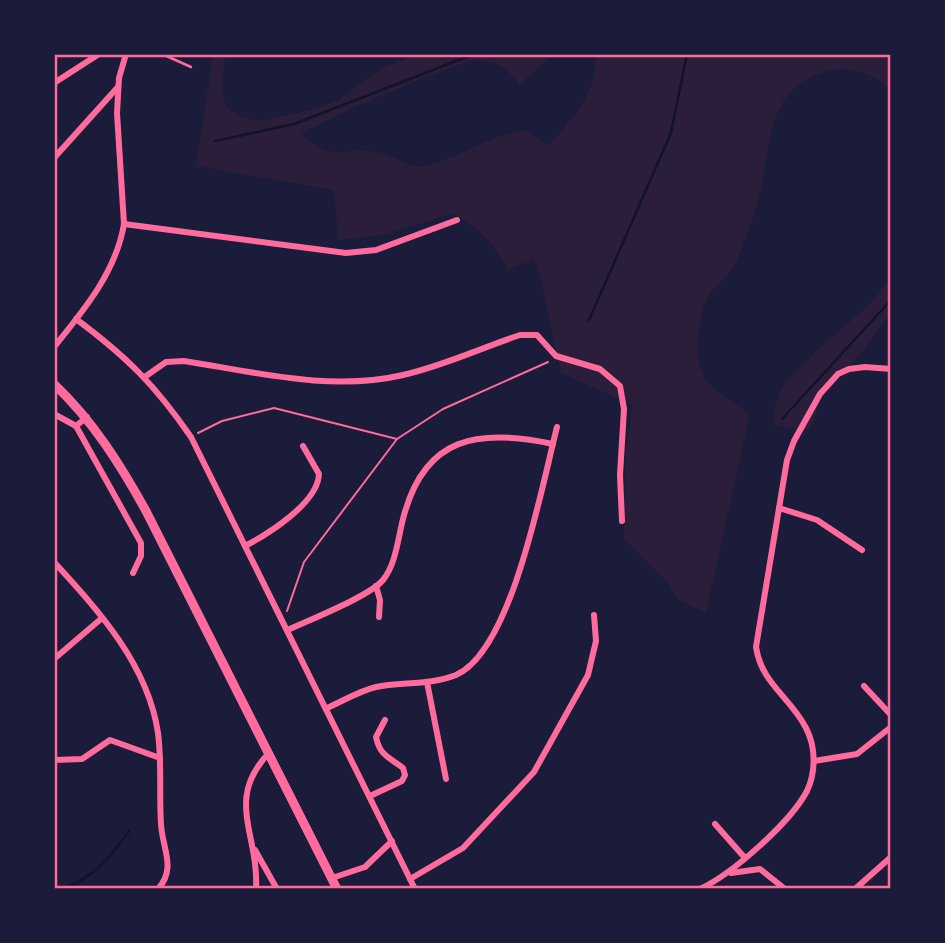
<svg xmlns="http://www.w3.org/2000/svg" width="945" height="943" viewBox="0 0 945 943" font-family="'Varela Round',sans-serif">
<rect width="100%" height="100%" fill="#1b1b3a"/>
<g fill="#2a1e3b">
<path d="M 213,54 L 225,54 L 222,91 L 226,107 L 239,116 L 259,121 L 315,109 L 337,101 L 382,68 L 417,54 L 554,54 L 519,85 C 511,71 497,62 480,60 C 461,59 323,120 302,134 C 325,163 352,146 382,153 C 396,157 409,168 423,166 C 460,159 489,135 526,130 L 549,146 C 573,116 597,95 596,54 L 891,54 L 891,89 C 873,74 850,65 827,71 C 763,88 772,151 758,202 C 755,214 750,226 746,238 C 742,247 739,259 733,267 C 727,277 716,285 709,296 C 699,312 696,345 699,363 C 704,389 731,400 750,414 L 706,613 L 679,600 L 666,580 L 624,539 L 625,454 L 633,405 L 561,373 L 542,284 L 534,260 L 508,269 C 493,244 479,226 451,214 L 384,235 L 338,240 L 334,190 L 196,166 Z"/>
<path d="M 891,277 L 891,313 L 854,362 L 823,394 L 810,430 L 774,426 L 775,406 L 783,386 L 822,346 L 872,302 Z"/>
</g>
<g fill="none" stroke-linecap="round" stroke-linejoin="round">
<g stroke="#12122b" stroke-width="2.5">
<path d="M 215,141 L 294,124 L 474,54"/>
<path d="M 589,320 L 671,133 L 687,54"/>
<path d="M 782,419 L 891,300"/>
<path d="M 62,889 C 92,879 112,856 129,831"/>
</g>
<g stroke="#ff6b9d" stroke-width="2">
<path d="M 198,433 L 222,421 L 274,408 L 397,439"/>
<path d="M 287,611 L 304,562 L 397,439 L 443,409 L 548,362"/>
</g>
<path stroke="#ff6b9d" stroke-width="2.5" d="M 162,54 L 191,67"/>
<g stroke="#ff6b9d" stroke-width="6">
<path d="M 54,83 L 99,54"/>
<path d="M 54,158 L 117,88"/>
<path d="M 124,224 L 346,253 L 376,250 L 457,220"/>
<path d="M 76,319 C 127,357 155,385 191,437 L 415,889"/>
<path d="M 54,347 C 84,310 116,272 124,224 L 117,113 L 119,78 L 126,54"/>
<path d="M 146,376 L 166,362 L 184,361 C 255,372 331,392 403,375 C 443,366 481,348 520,335 L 537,335 L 556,356 L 600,369 L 620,386 L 624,409 L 620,475 L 622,521"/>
<path d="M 54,414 L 76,426"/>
<path d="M 87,417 L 76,426 L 141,543 L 141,556 L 133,573"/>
<path d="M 779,508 L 817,520 L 862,550"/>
<path d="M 245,546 C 268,534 318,503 319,474 L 303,446"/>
<path d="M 54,562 C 99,611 148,665 158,733 C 162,763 159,794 161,824 C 162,848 177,868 158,889"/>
<path d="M 376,586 L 380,600 L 379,617"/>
<path d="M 288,630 C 309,620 370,596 383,580 C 396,564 398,538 403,519 C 424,436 478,428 553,444"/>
<path d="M 54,659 L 102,618"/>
<path d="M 427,682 L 446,779"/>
<path d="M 864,686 L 891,715"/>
<path d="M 327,708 C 343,701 359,691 376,687 C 402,682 431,685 456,675 C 512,651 542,485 557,427"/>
<path d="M 54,760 L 82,759 L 110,740 L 160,758"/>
<path d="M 814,761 L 857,754 L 891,727"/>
<path d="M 370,796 L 402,781 L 405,775 L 403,768 C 389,757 380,756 376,737 L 385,720"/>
<path d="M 715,824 L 745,858"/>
<path d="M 255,850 L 277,889"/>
<path d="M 731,873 L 760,869 L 785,889"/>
<path d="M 332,878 L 365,867 L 392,841"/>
<path d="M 410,879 L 463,848 L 534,772 L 588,675 L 596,641 L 594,615"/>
<path d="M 256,889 C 259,834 225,800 268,754"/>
<path d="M 700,889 C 732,874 790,823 807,791 C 816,772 816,747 806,728 C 791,698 761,683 756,647 L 787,460 L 794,441 L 820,394 L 838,374 L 849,369 L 865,367 L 891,369"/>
<path d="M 855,889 L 891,857"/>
</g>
<path stroke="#ff6b9d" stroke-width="9" d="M 54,384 C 93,421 120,464 146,511 L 337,889"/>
</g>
<rect width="945" height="943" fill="none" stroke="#1b1b3a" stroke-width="112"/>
<rect x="56" y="56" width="833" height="831" fill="none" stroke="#ff6b9d" stroke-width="2.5"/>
</svg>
